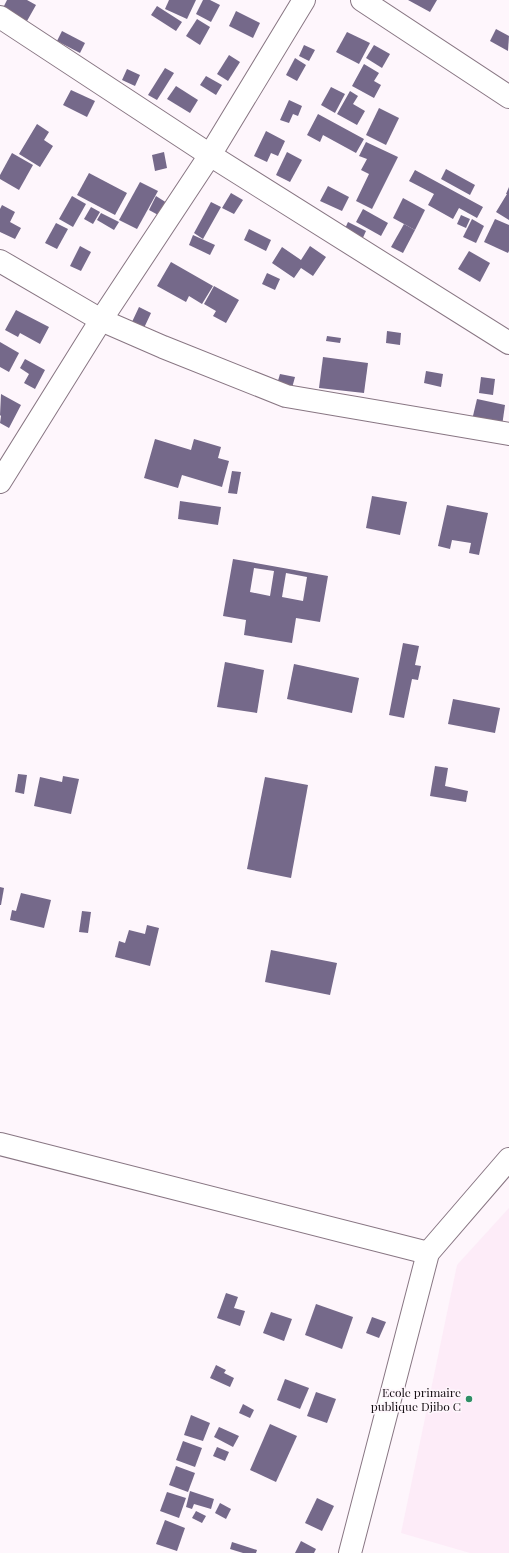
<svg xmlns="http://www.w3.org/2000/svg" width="509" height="1553" viewBox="0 0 509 1553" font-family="'Playfair Display',serif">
<rect width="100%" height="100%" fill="#fef6fc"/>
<path fill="#fdecf8" d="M 509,1208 L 509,1553 L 470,1553 L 401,1533 L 457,1265 Z"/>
<g fill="#75698a" fill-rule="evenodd">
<path d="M 7,0 L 27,0 L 36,5 L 27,21 L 3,8 Z"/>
<path d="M 169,0 L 196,0 L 187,19 L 165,9 Z"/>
<path d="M 203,0 L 210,0 L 220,5 L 211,22 L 196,14 Z"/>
<path d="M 408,0 L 437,0 L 430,12 Z"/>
<path d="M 157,6 L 182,22 L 176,31 L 151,15 Z"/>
<path d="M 236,11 L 260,23 L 253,38 L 229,26 Z"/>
<path d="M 197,19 L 210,27 L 200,45 L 186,36 Z"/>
<path d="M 496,29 L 509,36 L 508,51 L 490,41 Z"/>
<path d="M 62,31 L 85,43 L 80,53 L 57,41 Z"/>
<path d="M 347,32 L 370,43 L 359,64 L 336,52 Z"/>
<path d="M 304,45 L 315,50 L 309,61 L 299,56 Z"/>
<path d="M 374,45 L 390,54 L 382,68 L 366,58 Z"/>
<path d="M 229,55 L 240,62 L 228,81 L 217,74 Z"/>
<path d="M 295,58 L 306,65 L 297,81 L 286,75 Z"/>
<path d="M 364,64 L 379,73 L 374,81 L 381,85 L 374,98 L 352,86 Z"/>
<path d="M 165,68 L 174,73 L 157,100 L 148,95 Z"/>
<path d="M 127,69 L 140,75 L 135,86 L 122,80 Z"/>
<path d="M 206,76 L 222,85 L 216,95 L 200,85 Z"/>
<path d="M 176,86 L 198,100 L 190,113 L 167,99 Z"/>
<path d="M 331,87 L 345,94 L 335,113 L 321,105 Z"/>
<path d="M 71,90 L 95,101 L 87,117 L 63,105 Z"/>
<path d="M 350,91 L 358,96 L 353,104 L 365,111 L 357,125 L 337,114 Z"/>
<path d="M 289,100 L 302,106 L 298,116 L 293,114 L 289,123 L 280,120 Z"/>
<path d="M 379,108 L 399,118 L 386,145 L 366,135 Z"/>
<path d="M 318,114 L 364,139 L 356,153 L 323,135 L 320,142 L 307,135 Z"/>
<path d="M 37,124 L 49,132 L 44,140 L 53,146 L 40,167 L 19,154 Z"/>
<path d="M 266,131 L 285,141 L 278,156 L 271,153 L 267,162 L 254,156 Z"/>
<path d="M 366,142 L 398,157 L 372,209 L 356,201 L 369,174 L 361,170 L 367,159 L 359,156 Z"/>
<path d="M 164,152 L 167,168 L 155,171 L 152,155 Z"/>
<path d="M 287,152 L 302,160 L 290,182 L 276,175 Z"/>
<path d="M 12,153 L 33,165 L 19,190 L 0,179 L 0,175 Z"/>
<path d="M 446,169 L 475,185 L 470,195 L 441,179 Z"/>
<path d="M 415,170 L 483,207 L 477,218 L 459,208 L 453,219 L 428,205 L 434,194 L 409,181 Z"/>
<path d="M 89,173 L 127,193 L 115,215 L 77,195 Z"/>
<path d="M 140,182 L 158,191 L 137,229 L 119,220 Z"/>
<path d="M 328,186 L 349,197 L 342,211 L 320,201 Z"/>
<path d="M 509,187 L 509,220 L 496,212 L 507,194 L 506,194 Z"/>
<path d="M 231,193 L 243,200 L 234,214 L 222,208 Z"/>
<path d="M 72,196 L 86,204 L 73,227 L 59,219 Z"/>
<path d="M 156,196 L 167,203 L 160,216 L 149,210 Z"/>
<path d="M 403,198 L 425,210 L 415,230 L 393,218 Z"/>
<path d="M 211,202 L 221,207 L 203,239 L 194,233 Z"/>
<path d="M 2,205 L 15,212 L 10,222 L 21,228 L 15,239 L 0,232 L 0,209 Z"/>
<path d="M 91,207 L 100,212 L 93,224 L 84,219 Z"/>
<path d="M 363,209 L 388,223 L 381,236 L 356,222 Z"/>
<path d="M 101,213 L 119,222 L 114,230 L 97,220 Z"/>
<path d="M 461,215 L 470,219 L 466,228 L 457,224 Z"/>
<path d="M 472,219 L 484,226 L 476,243 L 463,237 Z"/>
<path d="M 495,219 L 509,225 L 509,251 L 508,253 L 484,242 Z"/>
<path d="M 348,222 L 366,231 L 361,242 L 343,233 Z"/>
<path d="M 56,223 L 68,229 L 57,249 L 45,243 Z"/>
<path d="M 404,224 L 415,230 L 403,253 L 391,247 Z"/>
<path d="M 249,229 L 271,240 L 266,251 L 244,240 Z"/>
<path d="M 193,235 L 215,245 L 210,255 L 189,245 Z"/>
<path d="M 80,246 L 91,252 L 81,271 L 70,266 Z"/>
<path d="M 310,246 L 326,257 L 313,276 L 301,268 L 294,278 L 272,263 L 282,247 L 301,260 Z"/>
<path d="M 469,251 L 490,263 L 480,282 L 458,269 Z"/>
<path d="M 171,262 L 213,286 L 202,304 L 189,296 L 186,302 L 157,286 Z"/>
<path d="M 267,273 L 280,279 L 275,290 L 262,284 Z"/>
<path d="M 214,286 L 239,300 L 226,323 L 213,316 L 216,311 L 204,304 Z"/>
<path d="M 139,307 L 151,313 L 144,328 L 132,322 Z"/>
<path d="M 16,310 L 49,327 L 40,344 L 20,333 L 18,337 L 5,330 Z"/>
<path d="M 387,331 L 401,333 L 400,345 L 386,343 Z"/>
<path d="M 327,336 L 341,338 L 340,343 L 326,341 Z"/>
<path d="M 0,342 L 19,353 L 9,372 L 0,367 Z"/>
<path d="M 323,357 L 368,363 L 364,393 L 319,388 Z"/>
<path d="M 25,359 L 45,370 L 35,389 L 24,383 L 29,374 L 20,368 Z"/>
<path d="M 426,371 L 443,374 L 441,387 L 424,383 Z"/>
<path d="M 280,374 L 295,377 L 292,388 L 277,384 Z"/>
<path d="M 481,377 L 495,379 L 493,395 L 479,393 Z"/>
<path d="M 1,394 L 21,405 L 9,428 L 0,423 L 1,416 L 0,415 Z"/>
<path d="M 477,399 L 505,405 L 502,426 L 472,420 Z"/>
<path d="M 155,439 L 191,450 L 194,439 L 221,447 L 218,458 L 229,461 L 222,487 L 182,475 L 178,488 L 144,478 Z"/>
<path d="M 232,471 L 241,472 L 237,494 L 228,493 Z"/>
<path d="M 372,496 L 407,502 L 400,535 L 366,528 Z"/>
<path d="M 180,501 L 221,507 L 218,525 L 178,519 Z"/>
<path d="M 447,505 L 488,513 L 479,555 L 469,553 L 471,543 L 452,540 L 450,549 L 438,546 Z"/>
<path d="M 233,559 L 328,576 L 320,622 L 296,618 L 292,643 L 244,635 L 246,620 L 223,616 ZM 254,568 L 274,571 L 270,596 L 250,592 ZM 286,573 L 307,577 L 303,601 L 282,597 Z"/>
<path d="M 403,643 L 419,646 L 415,665 L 421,666 L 418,680 L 412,679 L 404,718 L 389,715 Z"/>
<path d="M 225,662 L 264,670 L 257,713 L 217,707 Z"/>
<path d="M 294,664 L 359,678 L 352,713 L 287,699 Z"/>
<path d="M 453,699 L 500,708 L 495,733 L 448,724 Z"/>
<path d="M 435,766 L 448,768 L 445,786 L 468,791 L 466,802 L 430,796 Z"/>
<path d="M 18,774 L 27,775 L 24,794 L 15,792 Z"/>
<path d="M 63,776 L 79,779 L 71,814 L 34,806 L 40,777 L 62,782 Z"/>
<path d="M 265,777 L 308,785 L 291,878 L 247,869 Z"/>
<path d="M 0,887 L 4,888 L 1,905 L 0,905 Z"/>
<path d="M 21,893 L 51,900 L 44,928 L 10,920 L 12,910 L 16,911 Z"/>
<path d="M 82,911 L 91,912 L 88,933 L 79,932 Z"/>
<path d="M 147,925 L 159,928 L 150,966 L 115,957 L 119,941 L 125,943 L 129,930 L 145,934 Z"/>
<path d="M 271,950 L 337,963 L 330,995 L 265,982 Z"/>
<path d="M 226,1293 L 238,1297 L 234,1308 L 245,1311 L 240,1326 L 217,1318 Z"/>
<path d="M 316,1304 L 353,1317 L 342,1349 L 305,1335 Z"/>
<path d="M 271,1312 L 292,1319 L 284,1341 L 263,1333 Z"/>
<path d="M 372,1317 L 386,1322 L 379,1338 L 366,1333 Z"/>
<path d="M 216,1365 L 226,1370 L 224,1373 L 234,1378 L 230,1387 L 210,1378 Z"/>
<path d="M 285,1379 L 309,1388 L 300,1409 L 277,1400 Z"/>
<path d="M 316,1392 L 336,1399 L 327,1423 L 307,1416 Z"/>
<path d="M 243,1404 L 254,1410 L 250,1418 L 239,1413 Z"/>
<path d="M 191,1415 L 210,1423 L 203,1441 L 184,1435 Z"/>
<path d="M 270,1424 L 297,1436 L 276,1482 L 250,1470 Z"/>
<path d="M 219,1427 L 239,1436 L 233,1447 L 214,1437 Z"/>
<path d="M 183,1441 L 202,1448 L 195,1467 L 176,1460 Z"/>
<path d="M 217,1447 L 229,1452 L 225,1461 L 213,1456 Z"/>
<path d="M 176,1466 L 195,1473 L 188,1492 L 169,1485 Z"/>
<path d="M 190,1491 L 214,1499 L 211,1509 L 194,1504 L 192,1509 L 186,1507 Z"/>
<path d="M 167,1492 L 186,1498 L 179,1518 L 160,1511 Z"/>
<path d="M 317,1498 L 334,1506 L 322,1531 L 305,1523 Z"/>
<path d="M 220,1503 L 231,1509 L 226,1519 L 215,1513 Z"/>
<path d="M 196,1511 L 206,1516 L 202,1523 L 192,1518 Z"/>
<path d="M 165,1520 L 185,1528 L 177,1551 L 156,1544 Z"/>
<path d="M 301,1541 L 316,1549 L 314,1553 L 295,1553 Z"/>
<path d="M 232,1542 L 257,1550 L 256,1553 L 243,1553 L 230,1549 Z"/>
</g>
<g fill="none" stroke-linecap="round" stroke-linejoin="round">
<g stroke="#887683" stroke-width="24">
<g id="minor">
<path d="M 362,0 L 509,97"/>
<path d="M 0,17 L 210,155 L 509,343"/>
<path d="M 0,261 L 101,320 L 163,347 L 286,396 L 509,434"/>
<path d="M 0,482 L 101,320 L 210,155 L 304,0"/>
<path d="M 0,1144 L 428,1253"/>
<path d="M 350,1553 L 428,1253 L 509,1159"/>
</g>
</g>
<use href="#minor" stroke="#fff" stroke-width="22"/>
</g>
<circle fill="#2f8e66" stroke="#fef6fc" stroke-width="1.5" cx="469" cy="1399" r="4"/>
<g text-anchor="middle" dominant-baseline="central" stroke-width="3" stroke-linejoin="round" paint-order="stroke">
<g font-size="12" fill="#181116" stroke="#fef6fc" text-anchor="end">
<text x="461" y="1392">Ecole primaire<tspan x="461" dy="14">publique Djibo C</tspan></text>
</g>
</g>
</svg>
